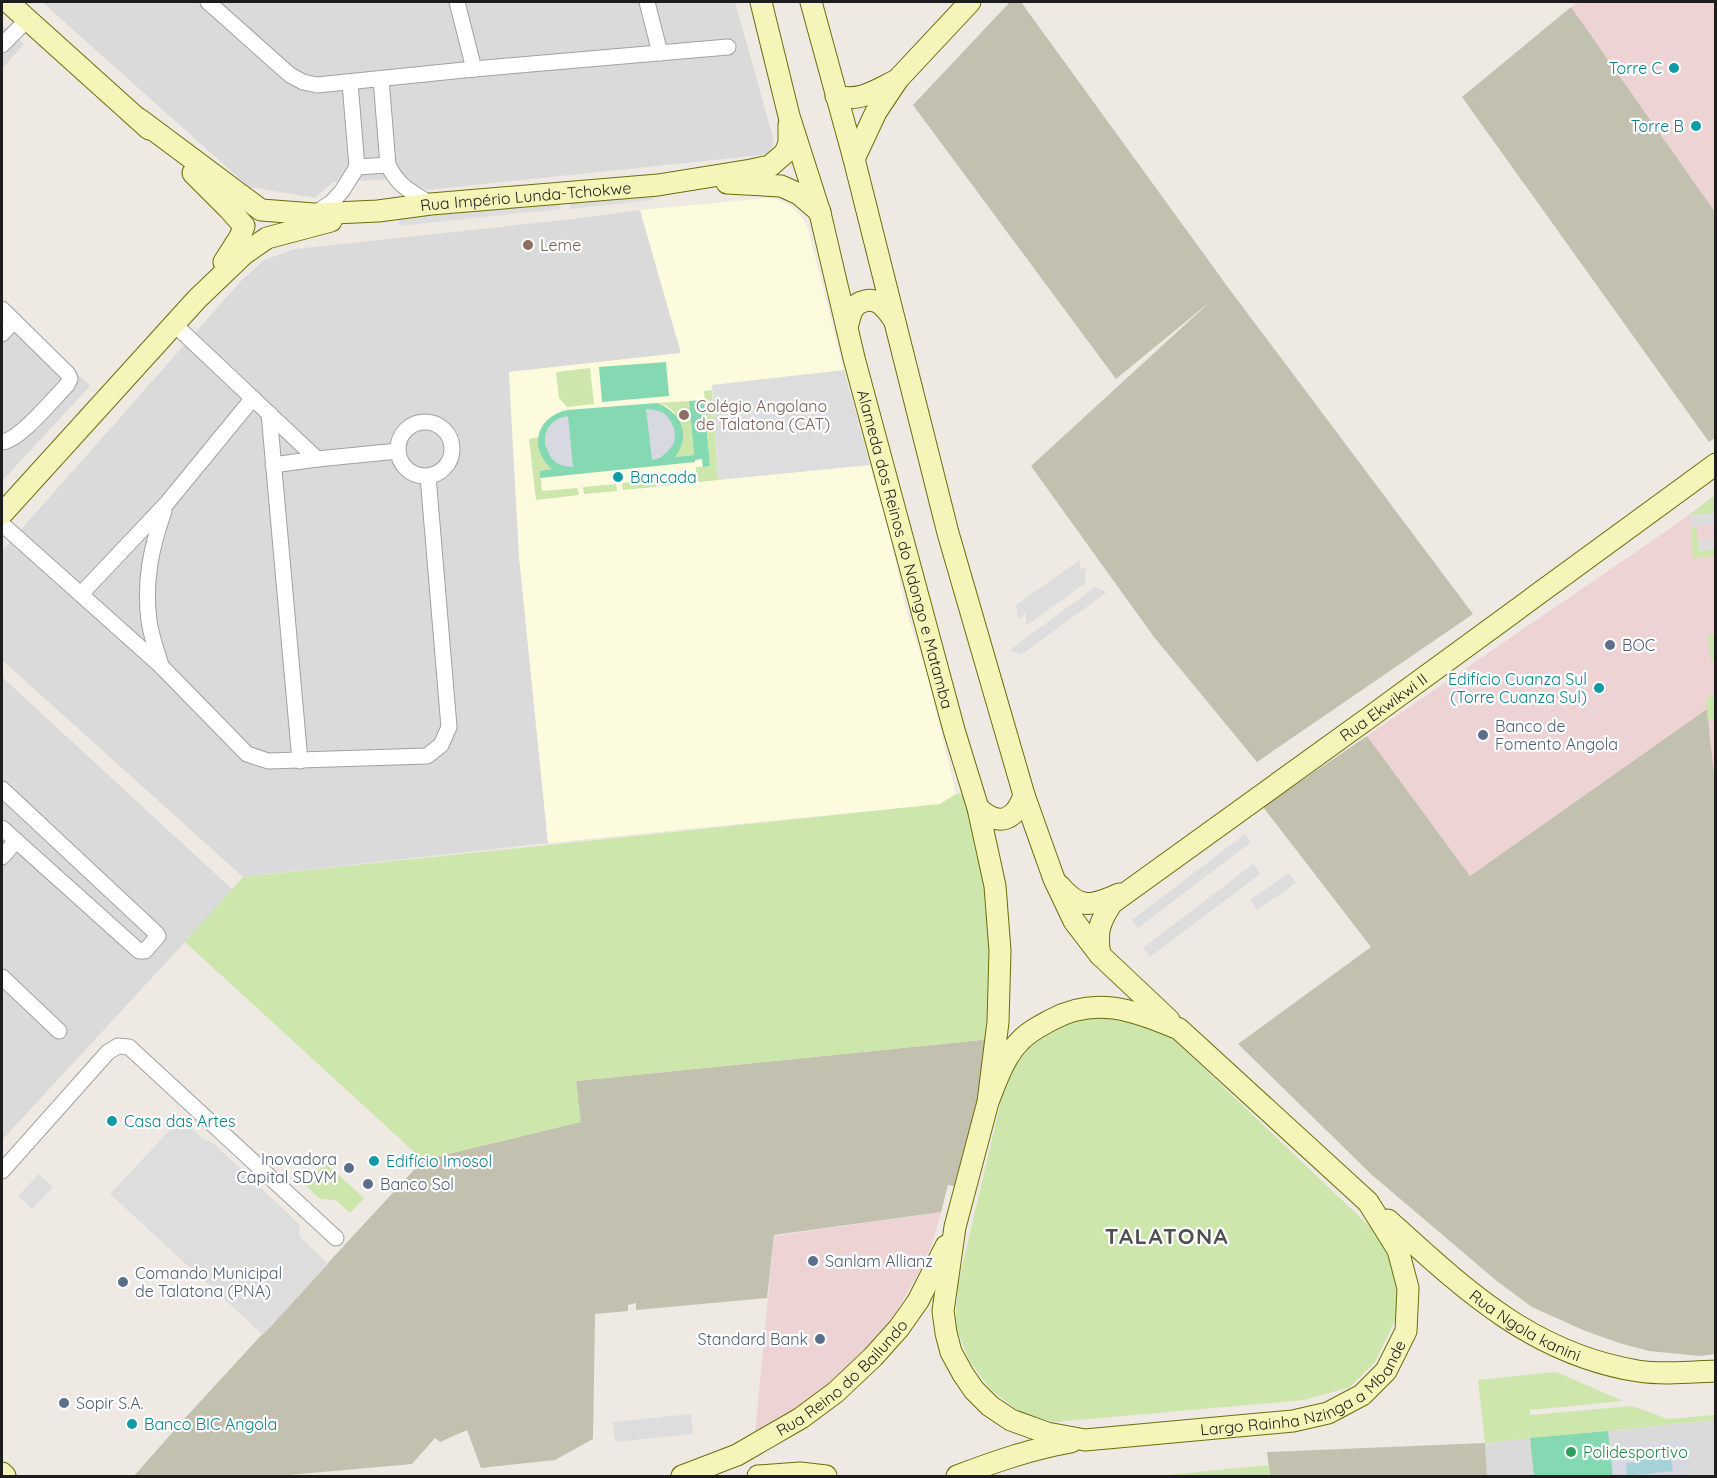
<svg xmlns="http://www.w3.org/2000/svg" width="1717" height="1478" viewBox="0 0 1717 1478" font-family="Quicksand,sans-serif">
<rect width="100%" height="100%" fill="#eee9e3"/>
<g fill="#dbdada">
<path d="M 42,2 L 735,2 L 774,141 L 770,154 L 428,190 L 398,179 L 333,182 L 315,198 L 249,187 Z"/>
<path d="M 2,25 L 24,44 L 2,69 Z"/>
<path d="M 640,210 L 681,353 L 509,372 L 519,556 L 548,843 L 243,877 L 2,660 L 2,551 L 240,282 L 264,260 L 295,249 L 565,220 Z"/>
<path d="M 2,304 L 90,386 L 2,481 Z"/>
<path d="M 2,677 L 233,890 L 2,1140 Z"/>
<path d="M 1715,1420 L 1715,1476 L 1487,1476 L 1485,1443 Z"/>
</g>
<g fill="#eed3d4">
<path d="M 1578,2 L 1715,2 L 1715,212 L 1571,7 Z"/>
<path d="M 1715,495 L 1715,794 L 1707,709 L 1470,876 L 1367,736 L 1678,523 Z"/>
<path d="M 941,1212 L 932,1244 L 922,1267 L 896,1312 L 878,1337 L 852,1364 L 820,1390 L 780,1419 L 755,1434 L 774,1236 Z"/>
</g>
<path fill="#fdfbdd" d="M 768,198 L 779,200 L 793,208 L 803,219 L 809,232 L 841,360 L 870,465 L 887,521 L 907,614 L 927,674 L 956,794 L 940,804 L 548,843 L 519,556 L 509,372 L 681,353 L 640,210 Z"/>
<g fill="#c2c0af">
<path d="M 1010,2 L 1021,2 L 1227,286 L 1473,614 L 1257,762 L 1154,637 L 1031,466 L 1212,300 L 1116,379 L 913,105 Z"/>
<path d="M 1571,7 L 1715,212 L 1716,437 L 1709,442 L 1462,97 Z"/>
<path d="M 1707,709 L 1716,794 L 1715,1354 L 1700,1356 L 1649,1351 L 1619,1343 L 1583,1330 L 1532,1307 L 1498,1282 L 1372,1175 L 1238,1044 L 1371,947 L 1263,807 L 1367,736 L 1470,876 Z"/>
<path d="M 991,1039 L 984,1076 L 954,1186 L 948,1185 L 941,1212 L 774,1235 L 767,1298 L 636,1310 L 636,1303 L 628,1305 L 628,1311 L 595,1314 L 593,1439 L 555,1460 L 481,1468 L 467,1430 L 440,1442 L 435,1438 L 412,1464 L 278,1476 L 134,1476 L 186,1417 L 423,1160 L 580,1122 L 576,1081 Z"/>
<path d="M 1485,1443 L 1487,1476 L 1270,1476 L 1267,1452 Z"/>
</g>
<g fill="#cce6ab">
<path d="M 590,368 L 594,404 L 567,407 L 559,398 L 556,372 Z"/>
<path d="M 712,390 L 718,480 L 662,486 L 661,479 L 696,476 L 696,467 L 710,466 L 704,391 Z"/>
<path d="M 689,401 L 694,455 L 674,457 L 675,413 L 667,406 L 657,403 Z"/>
<path d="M 538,437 L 539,449 L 553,469 L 540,471 L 542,491 L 577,488 L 579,495 L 536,500 L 529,439 Z"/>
<path d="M 655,480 L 656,487 L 623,490 L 622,483 Z"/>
<path d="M 616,484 L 617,491 L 584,494 L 583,487 Z"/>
<path d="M 1715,495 L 1715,513 L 1690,515 Z"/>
<path d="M 1696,526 L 1699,551 L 1715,549 L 1715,556 L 1693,558 L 1691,527 Z"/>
<path d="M 1708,635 L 1715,635 L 1715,660 L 1711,661 Z"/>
<path d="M 1715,696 L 1715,720 L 1708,720 L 1706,697 Z"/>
<path d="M 956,794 L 966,795 L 988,894 L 993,959 L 991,1039 L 576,1081 L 581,1122 L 423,1160 L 185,942 L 243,877 L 940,804 Z"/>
<path d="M 1073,1018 L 1120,1019 L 1170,1036 L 1369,1226 L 1391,1256 L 1398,1287 L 1397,1316 L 1375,1362 L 1350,1387 L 1304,1400 L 1055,1422 L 1023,1414 L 990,1389 L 969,1360 L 955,1325 L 958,1284 L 1007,1076 L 1038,1037 Z"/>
<path d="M 325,1163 L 364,1198 L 350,1213 L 336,1200 L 320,1199 L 305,1185 Z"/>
<path d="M 1556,1372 L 1623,1401 L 1530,1410 L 1530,1415 L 1632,1406 L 1668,1419 L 1715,1415 L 1715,1420 L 1485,1443 L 1478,1380 Z"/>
<path d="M 1269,1465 L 1270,1476 L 1157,1476 Z"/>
</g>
<g fill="#85d9b2">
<path d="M 666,362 L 669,396 L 602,402 L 599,367 Z"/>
<path d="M 704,400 L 710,466 L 703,467 L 702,459 L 695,460 L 695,462 L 540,478 L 540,471 L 552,469 C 528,448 536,417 567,410 L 657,403 C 681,412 692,435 675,457 L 694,455 L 689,401 Z"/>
<path d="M 1608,1431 L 1613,1476 L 1534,1476 L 1530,1438 Z"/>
</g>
<g fill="#ddd">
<path d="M 652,193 L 653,200 L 570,209 L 570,201 Z"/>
<path d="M 560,202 L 561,209 L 399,226 L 398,219 Z"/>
<path d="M 844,370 L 870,465 L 718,480 L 712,385 Z"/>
<path d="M 1715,513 L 1715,524 L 1691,527 L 1690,515 Z"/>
<path d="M 1715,539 L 1715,549 L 1699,551 L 1698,540 Z"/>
<path d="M 1080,560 L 1080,570 L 1085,567 L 1085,583 L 1026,626 L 1026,613 L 1018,619 L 1016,605 Z"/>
<path d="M 1095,587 L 1107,592 L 1021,655 L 1010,650 Z"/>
<path d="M 1245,834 L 1251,842 L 1138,928 L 1132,920 Z"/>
<path d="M 1253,864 L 1260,874 L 1150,957 L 1143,948 Z"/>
<path d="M 1289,873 L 1296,883 L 1257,910 L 1250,900 Z"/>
<path d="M 181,1118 L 203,1139 L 213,1143 L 299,1224 L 300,1237 L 328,1264 L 263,1335 L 110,1194 Z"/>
<path d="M 39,1174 L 53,1187 L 32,1209 L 18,1196 Z"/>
<path d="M 691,1414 L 693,1434 L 615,1442 L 613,1422 Z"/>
</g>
<g fill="#d8d8e3">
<path d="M 646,409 L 655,410 L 664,413 L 670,420 L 674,428 L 675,436 L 673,445 L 667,452 L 660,458 L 652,460 Z"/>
<path d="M 568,416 L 573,467 L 565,466 L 558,464 L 551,458 L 545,444 L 545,436 L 548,428 L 553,422 L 560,418 Z"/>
<path d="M 1685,1440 L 1689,1476 L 1613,1476 L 1610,1447 Z"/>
</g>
<path fill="#a5d2d9" d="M 1645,1452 L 1654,1453 L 1658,1460 L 1671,1459 L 1673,1471 L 1627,1476 L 1626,1463 L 1639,1462 L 1640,1456 Z"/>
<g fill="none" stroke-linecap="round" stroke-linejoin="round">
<g stroke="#a1a1a1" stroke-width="17">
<g id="street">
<path d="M 208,2 L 290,75 L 303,82 L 317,85 L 474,69 L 728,47"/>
<path d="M 457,2 L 474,69"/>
<path d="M 647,2 L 660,53"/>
<path d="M 2,45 L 28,19"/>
<path d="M 381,79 L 388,165 C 398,186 411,192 431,204"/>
<path d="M 357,167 L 388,165"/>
<path d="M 314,214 L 332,202 L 342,191 L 357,167 L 350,83"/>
<path d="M 2,309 L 68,374 L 70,379 L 67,385 C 53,399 20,440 2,442"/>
<path d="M 174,324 L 317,459"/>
<path d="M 2,334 L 14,321"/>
<path d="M 269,413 L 300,761"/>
<circle cx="425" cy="449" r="27"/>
<path d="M 273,465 L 317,459 L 398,451"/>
<path d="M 2,524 L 161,666 L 247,754 L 268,761 L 427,756 L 441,745 L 449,727 L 428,476"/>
<path d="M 81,594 L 167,503 L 253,398"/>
<path d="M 161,666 C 157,651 151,636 149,621 C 144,581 151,548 164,511"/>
<path d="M 2,789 L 156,933 L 158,936 L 145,951 L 139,951 L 2,828"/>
<path d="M 2,857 L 16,841"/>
<path d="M 2,977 L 59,1031"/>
<path d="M 2,1171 L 108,1052 L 118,1046 L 129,1047 L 336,1238"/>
</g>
</g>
<g stroke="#6a6e0a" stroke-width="23">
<g id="secondary">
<path d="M 8,2 L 149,129"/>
<path id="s1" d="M 761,2 L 789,116 L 820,213 L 854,358 L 954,730 L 978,808 L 995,886 L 1000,951 L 998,1022 L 988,1102 L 955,1227 L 943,1311 L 946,1333 L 951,1352 L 963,1374 L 974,1390 L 990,1406 L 1011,1420 L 1047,1433 L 1085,1440 L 1293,1421 L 1328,1413 L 1362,1395 L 1386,1371 L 1406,1331 L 1408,1288 L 1398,1250 L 1368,1202 L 1179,1029 C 1134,1011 1096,995 1051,1020 C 1040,1026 1028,1032 1020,1041 C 1004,1057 996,1082 988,1102"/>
<path d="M 811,2 L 854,159 L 948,533 L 1024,795 L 1054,879 L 1074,921 L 1100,955 L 1169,1020"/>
<path d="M 836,96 C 860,102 875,91 895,81"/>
<path id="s2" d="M 139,119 L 261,210 L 314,214 L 378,211 L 431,204 L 658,185 L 751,170 L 770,166 L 785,153 L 789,143 L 789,125"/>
<path d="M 854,159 L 876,112 L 898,79 L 970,2"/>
<path d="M 193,173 L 229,209 L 244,226 L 240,237 L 224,262"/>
<path d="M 727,183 L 781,186 L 799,194 L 820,212"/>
<path d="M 847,327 C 849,321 850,314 853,309 C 856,304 860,302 865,301 C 879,297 887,310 894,320"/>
<path d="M 2,514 L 197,299 L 244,254 L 267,238 L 331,221"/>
<path d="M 978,808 C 999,827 1015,821 1024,795"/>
<path d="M 1060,886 C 1080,910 1092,906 1119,894"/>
<path id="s3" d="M 1100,955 C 1096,933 1099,922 1112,903 L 1374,714 L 1716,464"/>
<path id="s4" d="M 1388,1220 C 1464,1289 1532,1354 1638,1371 C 1663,1375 1690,1372 1716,1371"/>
<path d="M 2,1473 L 5,1476"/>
<path id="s5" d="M 682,1476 L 737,1455 L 801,1418 L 836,1392 L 873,1357 L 899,1328 L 918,1301 L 946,1246"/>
<path d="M 758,1476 L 800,1473 L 826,1476"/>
<path d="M 957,1476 C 994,1462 1031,1449 1071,1442"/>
</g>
</g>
<use href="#street" stroke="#fff" stroke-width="15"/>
<use href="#secondary" stroke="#f6f5b9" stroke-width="21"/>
</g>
<g fill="#0f9aa8" stroke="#fff" stroke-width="2">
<circle cx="1674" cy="68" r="6"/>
<circle cx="1696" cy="126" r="6"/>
<circle cx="618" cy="477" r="6"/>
<circle cx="1599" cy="688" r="6"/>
<circle cx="112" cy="1121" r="6"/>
<circle cx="374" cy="1161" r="6"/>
<circle cx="132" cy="1424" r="6"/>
</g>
<g fill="#8d6e63" stroke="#fff" stroke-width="2">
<circle cx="528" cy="245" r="6"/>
<circle cx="684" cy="415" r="6"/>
</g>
<g fill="#5c6f8a" stroke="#fff" stroke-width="2">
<circle cx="1610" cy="645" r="6"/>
<circle cx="1483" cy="735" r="6"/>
<circle cx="349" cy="1168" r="6"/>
<circle cx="368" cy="1184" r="6"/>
<circle cx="813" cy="1261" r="6"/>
<circle cx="123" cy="1282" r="6"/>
<circle cx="820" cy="1339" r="6"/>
<circle cx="64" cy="1403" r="6"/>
</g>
<circle fill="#2e9e5b" stroke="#fff" stroke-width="2" cx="1571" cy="1452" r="6"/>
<g text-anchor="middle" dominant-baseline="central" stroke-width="4.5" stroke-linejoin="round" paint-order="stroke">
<g font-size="16" fill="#0d838f" stroke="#fff" text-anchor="start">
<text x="1662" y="68" text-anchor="end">Torre C</text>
<text x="1684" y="126" text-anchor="end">Torre B</text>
<text x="630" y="477">Bancada</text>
<text x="1587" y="679" text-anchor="end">Edifício Cuanza Sul<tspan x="1587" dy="18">(Torre Cuanza Sul)</tspan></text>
<text x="124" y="1121">Casa das Artes</text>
<text x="386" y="1161">Edifício Imosol</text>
<text x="144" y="1424">Banco BIC Angola</text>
</g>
<g font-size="16" fill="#1d1d1d" stroke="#fff">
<text stroke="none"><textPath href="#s2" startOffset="418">Rua Império Lunda-Tchokwe</textPath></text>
<text stroke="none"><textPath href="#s1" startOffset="566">Alameda dos Reinos do Ndongo e Matamba</textPath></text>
<text stroke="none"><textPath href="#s3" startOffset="390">Rua Ekwikwi II</textPath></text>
<text stroke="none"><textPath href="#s4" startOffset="174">Rua Ngola kanini</textPath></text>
<text stroke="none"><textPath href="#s5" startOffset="190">Rua Reino do Bailundo</textPath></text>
<text stroke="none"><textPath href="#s1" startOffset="1790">Largo Rainha Nzinga a Mbande</textPath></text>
</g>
<g font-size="16" fill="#785e54" stroke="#fff" text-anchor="start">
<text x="540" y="245">Leme</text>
<text x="696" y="406">Colégio Angolano<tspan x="696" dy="18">de Talatona (CAT)</tspan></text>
</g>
<g font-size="16" fill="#4e5e75" stroke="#fff" text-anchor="start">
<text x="1622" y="645">BOC</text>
<text x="1495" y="726">Banco de<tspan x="1495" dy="18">Fomento Angola</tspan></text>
<text x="337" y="1159" text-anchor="end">Inovadora<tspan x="337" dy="18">Capital SDVM</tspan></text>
<text x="380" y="1184">Banco Sol</text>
<text x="825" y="1261">Sanlam Allianz</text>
<text x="135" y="1273">Comando Municipal<tspan x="135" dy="18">de Talatona (PNA)</tspan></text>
<text x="808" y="1339" text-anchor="end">Standard Bank</text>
<text x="76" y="1403">Sopir S.A.</text>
</g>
<g font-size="16" fill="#27864d" stroke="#fff" text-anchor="start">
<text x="1583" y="1452">Polidesportivo</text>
</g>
<g font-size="22" font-weight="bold" letter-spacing="1.5" fill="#505050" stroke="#fff">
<text x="1167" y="1236">TALATONA</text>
</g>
</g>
<rect width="1717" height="1478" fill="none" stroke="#1d1d1d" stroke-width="6"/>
</svg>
